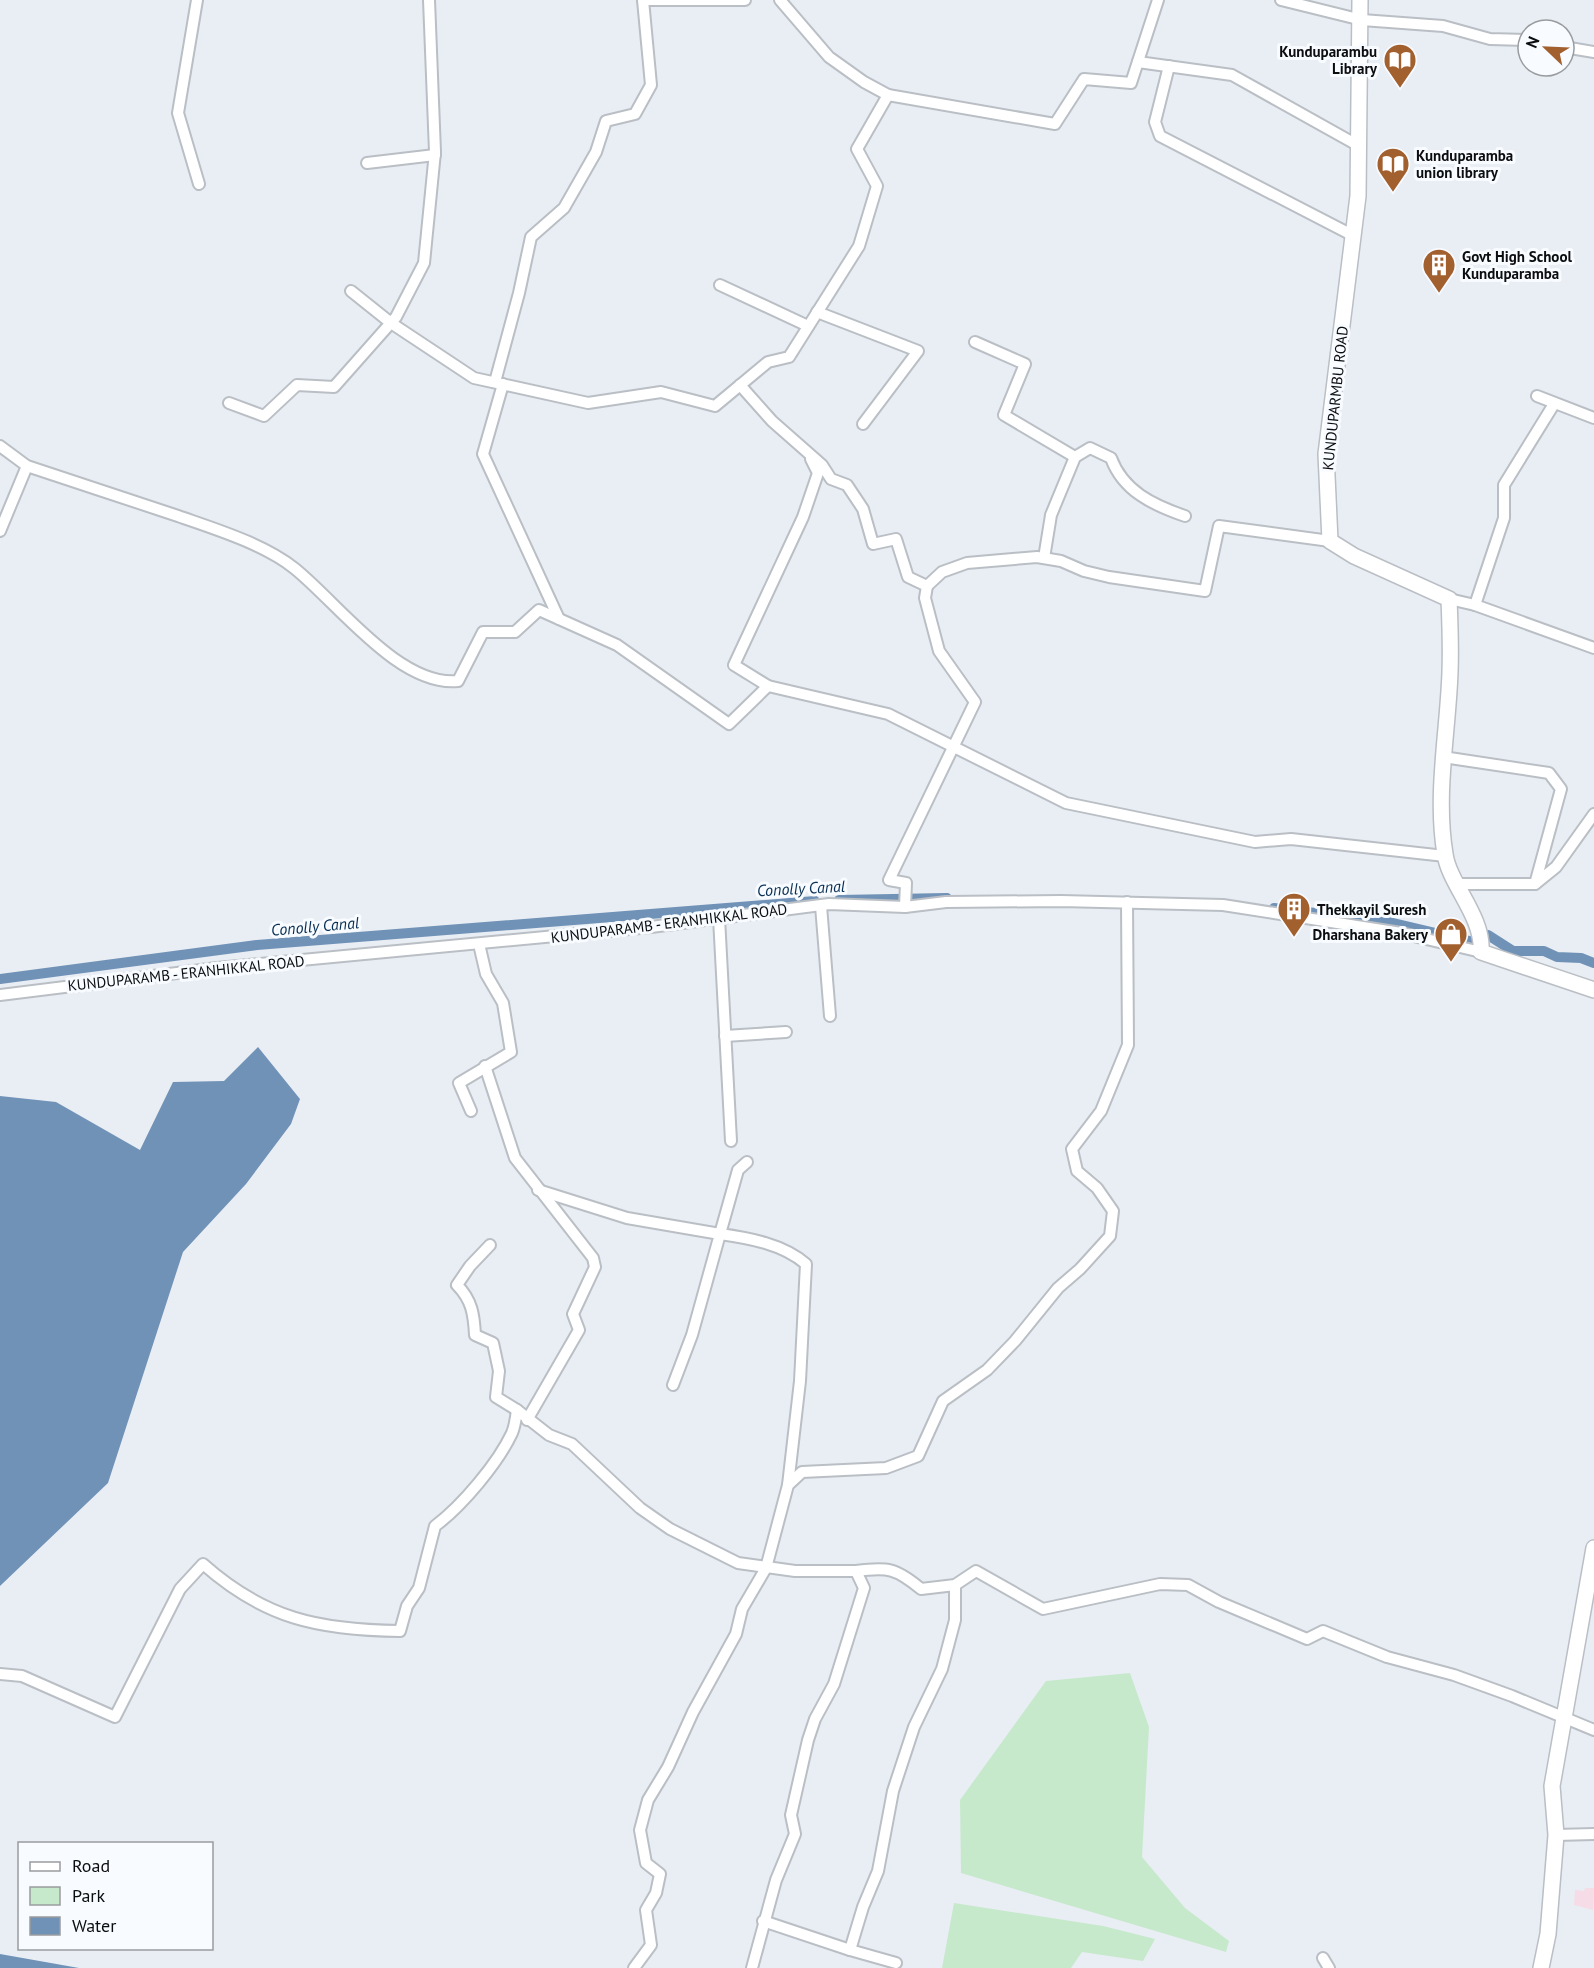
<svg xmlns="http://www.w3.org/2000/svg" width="1594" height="1968" viewBox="0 0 1594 1968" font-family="'PT Sans',sans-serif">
<rect width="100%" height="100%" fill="#e9eef4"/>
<path fill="#f5dce6" d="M 1585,1888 L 1594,1888 L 1593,1910 L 1574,1905 L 1575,1890 L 1584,1891 Z"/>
<g fill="#c6e9cb">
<path d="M 1130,1673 L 1149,1727 L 1142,1857 L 1185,1908 L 1229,1941 L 1226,1952 L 961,1873 L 960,1800 L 1046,1681 Z"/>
<path d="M 954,1903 L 1103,1926 L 1155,1939 L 1143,1961 L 1082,1952 L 1071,1968 L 942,1968 Z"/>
</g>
<g fill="#7092b7">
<path d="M 258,1047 L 300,1099 L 291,1124 L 246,1184 L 183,1252 L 108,1483 L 0,1586 L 0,1096 L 56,1102 L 140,1150 L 173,1082 L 224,1081 Z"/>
<path d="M 0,1954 L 79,1968 L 0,1968 Z"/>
</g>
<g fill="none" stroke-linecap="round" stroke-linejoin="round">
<g stroke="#7092b7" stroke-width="10">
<path d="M 839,900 L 947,898"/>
<path d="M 1274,908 L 1389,922 L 1474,942 L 1488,935 L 1513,951 L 1544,951 L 1557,957 L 1581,958 L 1594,963"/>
<path d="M 0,979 L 257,945 L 815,901"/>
</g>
<g stroke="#babfc5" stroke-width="14">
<g id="minor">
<path d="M 197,0 L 178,113 L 199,184"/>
<path d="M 643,0 L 745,0"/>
<path d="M 780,0 L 829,57 L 864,82 L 888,95"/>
<path d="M 1281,0 L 1362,20 L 1443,26 L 1490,39 L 1528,40"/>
<path d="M 1564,47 L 1594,52"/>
<path d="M 1138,62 L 1232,75 L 1359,146"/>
<path d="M 1169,66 L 1155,122 L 1160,136 L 1352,235"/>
<path d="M 367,163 L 435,155"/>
<path d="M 720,285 L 808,326"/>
<path d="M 351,291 L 391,323 L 474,378 L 588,403 L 661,392 L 715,406 L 768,362 L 789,357 L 859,246 L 877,186 L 857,149 L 888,95 L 1055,124 L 1084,79 L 1131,83 L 1158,0"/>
<path d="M 817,312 L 918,351 L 863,424"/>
<path d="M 975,342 L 1025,364 L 1004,415 L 1075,457"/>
<path d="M 495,382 L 519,293 L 531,237 L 564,208 L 596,152 L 606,121 L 635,114 L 651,85 L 643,0"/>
<path d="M 503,384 L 483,454 L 559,619"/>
<path d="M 740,385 L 772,421 L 822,465 L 831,479 L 847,485 L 863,509 L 873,544 L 896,539 L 908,577 L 927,586 L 925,598 L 939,651 L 975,702 L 889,880 L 906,883 L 905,907"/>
<path d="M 1537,396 L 1594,418"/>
<path d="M 229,403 L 264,416 L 297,385 L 334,387 L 396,317 L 424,263 L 435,152 L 429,0"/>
<path d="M 0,446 L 27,466 C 77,483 128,499 178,516 C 215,529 264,544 294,568 C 337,602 399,687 458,681 L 483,632 L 515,632 L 539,610 L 617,645 L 729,724 L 768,686 L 888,714 L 1066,803 L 1255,842 L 1291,839 L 1445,856"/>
<path d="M 0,531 L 27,466"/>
<path d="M 1044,558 L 1051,515 L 1075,457 L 1090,448 L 1111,458 C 1123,491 1153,505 1185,516"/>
<path d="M 927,586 L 942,572 L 967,563 L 1037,557 L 1061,561 L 1084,571 L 1109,577 L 1205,591 L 1219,526 L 1330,541"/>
<path d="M 1449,599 L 1475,605 L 1594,648"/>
<path d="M 1475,605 L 1504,518 L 1504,485 L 1554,404"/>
<path d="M 768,686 L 734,665 L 803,517 L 818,473 L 811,459"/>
<path d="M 1443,757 L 1549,773 L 1561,789 L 1535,884"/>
<path d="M 1458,884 L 1535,884 L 1556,867 L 1594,814"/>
<path d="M 821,906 L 830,1016"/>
<path d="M 719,918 L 731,1141"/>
<path d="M 0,995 L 217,968 L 651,927 L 829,904 L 905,907 L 946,902 L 1061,901 L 1223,905 L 1401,933 L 1481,952"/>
<path d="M 725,1036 L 786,1032"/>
<path d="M 485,1066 L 515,1158 L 593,1258 L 595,1267 L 573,1314 L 579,1330 L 527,1420"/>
<path d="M 471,1111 L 459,1083 L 511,1052 L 503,1003 L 486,974 L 479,944"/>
<path d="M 747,1162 L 738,1170 L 720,1234 C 749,1238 783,1244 806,1264 L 800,1381 L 788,1485"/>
<path d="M 538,1190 L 627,1218 L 720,1234 L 692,1335 L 673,1385"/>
<path d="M 490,1245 L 470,1266 L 457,1285 C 472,1300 474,1315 475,1335 L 493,1343 L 499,1371 L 496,1397 L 517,1410"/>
<path d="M 856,1571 C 888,1567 896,1568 921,1589 L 955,1585 L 976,1571 L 1043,1609 L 1160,1584 L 1188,1585 L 1219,1602 L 1307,1639 L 1323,1631 L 1387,1657 L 1454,1675 L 1512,1696 L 1594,1730"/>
<path d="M 0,1674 L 22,1676 L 115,1717 L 180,1589 L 203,1564 C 265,1619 319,1630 400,1631 L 407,1606 L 419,1588 L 435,1526 C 462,1506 498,1463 512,1433 C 515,1426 516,1417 517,1410 L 549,1435 L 572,1444 L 640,1508 L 670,1529 L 738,1563 L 795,1571 L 856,1571 L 864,1588 L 834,1684 L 815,1719 L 808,1740 L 791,1815 L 795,1834 L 776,1880 L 752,1968"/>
<path d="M 1556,1835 L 1594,1834"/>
<path d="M 763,1921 L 850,1950"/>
<path d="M 1323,1958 L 1329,1968"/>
<path d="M 896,1963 L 850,1950 L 863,1907 L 878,1871 L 893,1791 L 914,1727 L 942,1669 L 955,1620 L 955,1585"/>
<path d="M 634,1968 L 651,1945 L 646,1910 L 656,1893 L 660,1874 L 646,1863 L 640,1830 L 648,1800 L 668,1767 L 693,1712 L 736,1634 L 742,1609 L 766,1568 L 788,1485 L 802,1472 L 886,1468 L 918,1456 L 943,1401 L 987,1370 L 1015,1341 L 1058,1288 L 1080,1269 L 1110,1236 L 1113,1211 L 1097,1188 L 1077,1171 L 1072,1149 L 1101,1111 L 1128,1045 L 1127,902"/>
</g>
</g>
<g stroke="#babfc5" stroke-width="18">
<g id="secondary">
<path d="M 1360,0 L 1358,196 L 1326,454 L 1330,541 L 1354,556 L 1449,599 C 1450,623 1451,647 1450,672 C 1448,732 1435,794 1445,854 C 1449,884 1484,917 1481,952 L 1594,990"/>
<path d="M 1541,1968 L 1548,1934 L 1556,1835 L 1552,1786 L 1594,1548"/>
</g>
</g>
<use href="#minor" stroke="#fff" stroke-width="10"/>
<use href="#secondary" stroke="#fff" stroke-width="15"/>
</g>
<defs>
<g id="library-pin" transform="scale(1.725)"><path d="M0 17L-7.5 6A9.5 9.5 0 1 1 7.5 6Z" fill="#a3602f" stroke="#f8fbff"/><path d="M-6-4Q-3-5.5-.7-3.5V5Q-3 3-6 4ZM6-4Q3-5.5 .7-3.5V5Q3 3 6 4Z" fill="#fff"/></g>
<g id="building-pin" transform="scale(1.725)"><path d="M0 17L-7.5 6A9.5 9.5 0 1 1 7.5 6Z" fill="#a3602f" stroke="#f8fbff"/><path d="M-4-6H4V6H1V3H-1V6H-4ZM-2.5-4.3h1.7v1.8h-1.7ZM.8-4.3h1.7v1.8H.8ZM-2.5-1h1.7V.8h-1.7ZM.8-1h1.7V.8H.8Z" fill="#fff"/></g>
<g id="shop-pin" transform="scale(1.725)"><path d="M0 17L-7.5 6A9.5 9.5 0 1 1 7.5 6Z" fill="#a3602f" stroke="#f8fbff"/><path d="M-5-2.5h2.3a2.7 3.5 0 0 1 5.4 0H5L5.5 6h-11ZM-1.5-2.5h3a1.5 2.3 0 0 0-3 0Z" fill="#fff"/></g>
</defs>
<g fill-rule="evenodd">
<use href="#library-pin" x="1400" y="60"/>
<use href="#library-pin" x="1393" y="164"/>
<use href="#building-pin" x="1439" y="265"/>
<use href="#building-pin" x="1294" y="909"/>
<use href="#shop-pin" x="1451" y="934"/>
</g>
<g text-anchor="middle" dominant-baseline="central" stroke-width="6" stroke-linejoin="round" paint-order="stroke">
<g font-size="15" font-weight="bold" fill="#0b0d0f" stroke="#f8fbff" text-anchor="start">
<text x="1377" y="51" text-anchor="end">Kunduparambu<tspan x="1377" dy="17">Library</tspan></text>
<text x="1416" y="155">Kunduparamba<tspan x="1416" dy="17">union library</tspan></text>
<text x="1462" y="256">Govt High School<tspan x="1462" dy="17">Kunduparamba</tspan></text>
<text x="1317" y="909">Thekkayil Suresh</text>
<text x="1428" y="934" text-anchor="end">Dharshana Bakery</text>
</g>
<g font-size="15" fill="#0b0d0f" stroke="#f8fbff">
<text transform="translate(1335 398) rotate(-84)">KUNDUPARMBU ROAD</text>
<text transform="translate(669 923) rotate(-7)">KUNDUPARAMB - ERANHIKKAL ROAD</text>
<text transform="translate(186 973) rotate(-6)">KUNDUPARAMB - ERANHIKKAL ROAD</text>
</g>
<g font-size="16" font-style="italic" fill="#082f53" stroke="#f8fbff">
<text transform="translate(801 888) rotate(-3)">Conolly Canal</text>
<text transform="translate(315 926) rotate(-5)">Conolly Canal</text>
</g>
</g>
<rect x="18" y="1842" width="195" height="108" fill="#f8fbff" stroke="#999c9f" stroke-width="1.5"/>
<rect x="30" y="1862" width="30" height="9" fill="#ffffff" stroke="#999c9f" stroke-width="1.5"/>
<text x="72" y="1872" font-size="18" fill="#0b0d0f">Road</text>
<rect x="30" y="1887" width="30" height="18" fill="#c6e9cb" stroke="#999c9f" stroke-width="1.5"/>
<text x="72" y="1902" font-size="18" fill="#0b0d0f">Park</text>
<rect x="30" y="1917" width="30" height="18" fill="#7092b7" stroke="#999c9f" stroke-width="1.5"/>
<text x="72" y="1932" font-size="18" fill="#0b0d0f">Water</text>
<g transform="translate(1546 48) rotate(293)"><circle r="28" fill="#f8fbff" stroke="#999c9f" stroke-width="1.5"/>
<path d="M0-4.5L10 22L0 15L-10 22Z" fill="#a3602f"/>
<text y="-9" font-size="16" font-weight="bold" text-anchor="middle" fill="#0b0d0f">N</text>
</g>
</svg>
